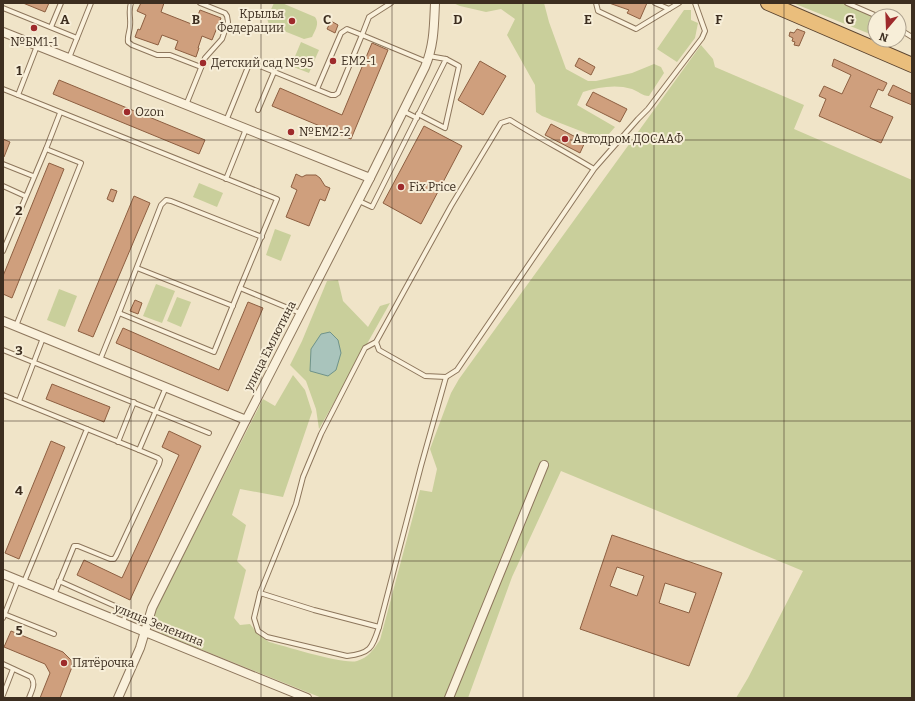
<svg xmlns="http://www.w3.org/2000/svg" width="915" height="701" viewBox="0 0 915 701" font-family="Bitter,serif">
<rect width="100%" height="100%" fill="#f0e4c8"/>
<g fill="#c9cf9b">
<path d="M 274,3 L 282,3 L 315,17 C 320,24 315,30 312,37 L 304,39 L 269,25 L 267,18 Z"/>
<path d="M 453,3 L 544,3 L 549,22 L 566,69 L 588,81 L 596,81 L 632,73 L 654,64 L 661,67 L 664,73 L 649,96 C 642,96 638,91 632,89 C 616,84 599,87 583,92 L 577,105 L 615,127 L 608,135 L 602,139 L 596,137 L 542,116 L 536,112 L 535,85 L 507,35 L 515,19 L 501,9 L 486,12 L 460,6 Z"/>
<path d="M 793,3 L 853,3 L 882,16 L 875,16 L 875,36 Z"/>
<path d="M 684,10 L 691,10 L 691,20 L 698,23 L 695,38 L 677,62 L 657,49 Z"/>
<path d="M 301,42 L 319,50 L 309,73 L 291,66 Z"/>
<path d="M 701,45 L 713,59 L 715,67 L 804,105 L 794,129 L 912,180 L 912,698 L 736,698 L 748,678 L 803,571 L 561,471 L 512,577 L 468,698 L 322,698 L 163,634 C 155,628 153,623 154,613 L 263,399 L 275,406 L 293,375 L 305,390 L 312,412 L 283,497 L 240,489 L 232,515 L 246,525 L 237,561 L 246,570 L 234,618 L 240,625 L 250,624 L 258,634 L 269,642 C 285,646 344,665 357,661 C 368,658 374,649 380,640 L 420,490 L 432,492 L 437,469 L 430,449 L 451,393 L 459,379 Z"/>
<path d="M 199,183 L 223,193 L 217,207 L 193,197 Z"/>
<path d="M 275,229 L 291,235 L 281,261 L 266,255 Z"/>
<path d="M 338,280 L 343,301 L 368,327 L 380,306 L 390,303 L 319,429 L 316,409 L 306,381 L 290,365 L 302,341 L 327,281 Z"/>
<path d="M 156,284 L 175,291 L 162,323 L 143,316 Z"/>
<path d="M 59,289 L 77,296 L 65,327 L 47,320 Z"/>
<path d="M 177,297 L 191,302 L 181,327 L 167,321 Z"/>
</g>
<path fill="#a9c4bc" stroke="#6f938a" d="M 330,332 L 338,340 L 341,353 L 336,370 L 328,376 L 310,371 L 311,349 L 321,334 Z"/>
<g fill="#cf9f7d" stroke="#8d5f41" fill-rule="evenodd">
<path d="M 23,3 L 49,3 L 45,12 Z"/>
<path d="M 141,3 L 164,3 L 161,12 L 194,25 L 200,10 L 221,18 L 212,40 L 202,36 L 198,48 L 199,48 L 196,57 L 175,49 L 178,41 L 162,35 L 158,45 L 135,37 L 138,29 L 140,30 L 146,15 L 137,11 Z"/>
<path d="M 609,3 L 647,3 L 640,19 L 627,13 L 629,10 Z"/>
<path d="M 331,21 L 338,25 L 335,33 L 327,29 Z"/>
<path d="M 797,29 L 805,32 L 799,46 L 794,45 L 795,42 L 792,41 L 793,38 L 789,36 L 790,32 L 794,33 Z"/>
<path d="M 372,43 L 388,50 L 351,139 L 272,106 L 280,88 L 342,115 Z"/>
<path d="M 579,58 L 595,67 L 591,75 L 575,66 Z"/>
<path d="M 834,59 L 887,83 L 883,91 L 878,89 L 870,107 L 893,117 L 881,143 L 819,116 L 826,99 L 819,96 L 824,86 L 842,94 L 851,75 L 832,66 Z"/>
<path d="M 480,61 L 506,76 L 483,115 L 458,100 Z"/>
<path d="M 59,80 L 205,140 L 199,154 L 53,94 Z"/>
<path d="M 893,85 L 912,94 L 912,105 L 888,95 Z"/>
<path d="M 593,92 L 627,109 L 620,122 L 586,105 Z"/>
<path d="M 551,124 L 585,142 L 580,153 L 545,135 Z"/>
<path d="M 424,126 L 462,146 L 421,224 L 383,203 Z"/>
<path d="M 3,139 L 10,142 L 4,157 L 3,157 Z"/>
<path d="M 49,163 L 64,169 L 12,298 L 3,294 L 3,276 Z"/>
<path d="M 296,174 L 302,177 L 306,175 L 316,175 L 320,178 L 325,186 L 330,188 L 325,201 L 320,199 L 309,226 L 286,217 L 297,190 L 291,187 Z"/>
<path d="M 111,189 L 117,191 L 113,202 L 107,199 Z"/>
<path d="M 134,196 L 150,203 L 93,337 L 78,331 Z"/>
<path d="M 135,300 L 142,303 L 138,314 L 130,311 Z"/>
<path d="M 248,302 L 263,308 L 228,391 L 116,343 L 123,328 L 219,370 Z"/>
<path d="M 52,384 L 110,407 L 104,422 L 46,399 Z"/>
<path d="M 169,431 L 201,446 L 130,600 L 77,575 L 84,560 L 122,578 L 179,455 L 162,447 Z"/>
<path d="M 51,441 L 65,447 L 19,559 L 5,553 Z"/>
<path d="M 612,535 L 722,573 L 689,666 L 580,629 ZM 617,567 L 644,576 L 637,596 L 610,586 ZM 665,583 L 696,593 L 689,613 L 659,603 Z"/>
<path d="M 11,631 L 63,652 L 71,660 L 72,667 L 60,698 L 40,698 L 50,673 L 45,664 L 4,647 Z"/>
</g>
<g fill="none" stroke-linecap="round" stroke-linejoin="round">
<g stroke="#8d765c" stroke-width="6">
<g id="service">
<path d="M 131,3 C 128,11 131,18 130,26 C 130,31 127,36 128,42 L 132,45 L 157,55 L 170,55 L 201,67"/>
<path d="M 596,3 L 598,11 L 636,29 L 669,9"/>
<path d="M 655,3 L 669,9 L 679,3"/>
<path d="M 847,3 L 877,16"/>
<path d="M 3,8 L 77,38"/>
<path d="M 51,27 L 61,3"/>
<path d="M 899,29 L 912,37"/>
<path d="M 37,46 L 18,95 L 277,199 L 240,288 L 300,313"/>
<path d="M 69,58 L 91,3"/>
<path d="M 3,89 L 18,95"/>
<path d="M 317,89 L 341,33 L 347,29 L 362,35 L 369,17 L 391,3"/>
<path d="M 186,105 L 205,58 L 222,39 L 228,22 L 227,16 L 225,13 L 200,3"/>
<path d="M 258,110 L 274,72"/>
<path d="M 403,111 L 417,118"/>
<path d="M 418,114 L 445,128 L 459,66 L 446,59"/>
<path d="M 226,121 L 250,62 L 331,95 L 335,95 L 338,93 L 362,35 L 427,62"/>
<path d="M 46,149 L 60,113"/>
<path d="M 3,164 L 33,176"/>
<path d="M 594,169 C 566,152 537,137 510,120 L 501,123 L 451,206 L 376,342 L 365,348 L 321,434 L 303,477 L 296,504 L 260,593 L 254,618 L 258,631 L 267,637 L 347,656 C 371,653 372,648 379,627 L 421,466 L 446,377 L 457,370 L 594,169 L 638,119 L 648,109 L 702,38 L 705,31 L 695,3"/>
<path d="M 226,179 L 246,129"/>
<path d="M 3,186 L 25,196"/>
<path d="M 359,201 L 372,207 L 446,59 L 429,56"/>
<path d="M 3,251 L 46,149 L 81,163 L 16,326"/>
<path d="M 137,268 L 233,306"/>
<path d="M 119,313 L 214,352 L 240,288"/>
<path d="M 376,342 L 379,350 L 425,376 L 446,377"/>
<path d="M 3,350 L 209,433"/>
<path d="M 100,360 L 119,313 L 161,205 L 166,200 L 171,201 L 262,237"/>
<path d="M 3,395 L 87,429 L 24,582"/>
<path d="M 19,401 L 43,338"/>
<path d="M 87,429 L 139,450"/>
<path d="M 118,442 L 134,402"/>
<path d="M 59,581 L 124,610 L 126,613 L 123,623"/>
<path d="M 260,593 L 314,610 L 379,627"/>
<path d="M 54,595 L 74,546 L 78,546 L 110,559 L 114,559 L 116,556 L 159,464 L 160,460 L 158,458 L 139,450 L 166,387"/>
<path d="M 4,614 L 54,634"/>
<path d="M 3,618 L 18,580"/>
<path d="M 3,664 L 31,677 C 36,684 32,690 29,698"/>
<path d="M 3,695 L 13,669"/>
</g>
</g>
<g stroke="#8d765c" stroke-width="10">
<g id="minor">
<path d="M 3,32 L 370,178"/>
<path d="M 3,321 L 246,420"/>
<path d="M 3,574 L 307,698"/>
<path d="M 118,698 L 140,648 L 152,608 L 246,420 L 370,178 L 425,67 C 434,46 434,26 435,3"/>
<path d="M 449,698 L 544,465"/>
</g>
</g>
<g stroke="#5b4430" stroke-width="16">
<path id="trunk" d="M 768,3 L 912,65"/>
</g>
<use href="#service" stroke="#faf1dc" stroke-width="4"/>
<use href="#minor" stroke="#faf1dc" stroke-width="8"/>
<use href="#trunk" stroke="#eabe7c" stroke-width="14"/>
</g>
<path fill="none" stroke="#3d2e20" stroke-width="1" stroke-opacity="0.55" d="M 131,3 L 131,698M 261,3 L 261,698M 392,3 L 392,698M 523,3 L 523,698M 654,3 L 654,698M 784,3 L 784,698M 3,140 L 912,140M 3,280 L 912,280M 3,421 L 912,421M 3,561 L 912,561"/>
<g fill="#9e2a2b" stroke="#f7eed8" stroke-width="1.5">
<circle cx="292" cy="21" r="4"/>
<circle cx="34" cy="28" r="4"/>
<circle cx="333" cy="61" r="4"/>
<circle cx="203" cy="63" r="4"/>
<circle cx="127" cy="112" r="4"/>
<circle cx="291" cy="132" r="4"/>
<circle cx="565" cy="139" r="4"/>
<circle cx="401" cy="187" r="4"/>
<circle cx="64" cy="663" r="4"/>
</g>
<g text-anchor="middle" dominant-baseline="central" stroke-width="4" stroke-linejoin="round" paint-order="stroke">
<g font-size="12" fill="#3d2e20" stroke="#f7eed8" text-anchor="start">
<text x="284" y="14" text-anchor="end">Крылья<tspan x="284" dy="14">Федерации</tspan></text>
<text x="34" y="42" text-anchor="middle">№БМ1-1</text>
<text x="341" y="61">ЕМ2-1</text>
<text x="211" y="63">Детский сад №95</text>
<text x="135" y="112">Ozon</text>
<text x="299" y="132">№ЕМ2-2</text>
<text x="573" y="139">Автодром ДОСААФ</text>
<text x="409" y="187">Fix Price</text>
<text x="72" y="663">Пятёрочка</text>
</g>
<g font-size="12" fill="#3d2e20" stroke="#f7eed8">
<text transform="translate(270 346) rotate(-63)">улица Емлютина</text>
<text transform="translate(159 625) rotate(22)">улица Зеленина</text>
</g>
</g>
<g font-size="13" text-anchor="middle" font-weight="bold" fill="#3d2e20" stroke="#f7eed8" stroke-width="4" stroke-linejoin="round" paint-order="stroke">
<text x="65" y="24">A</text>
<text x="196" y="24">B</text>
<text x="327" y="24">C</text>
<text x="458" y="24">D</text>
<text x="588" y="24">E</text>
<text x="719" y="24">F</text>
<text x="850" y="24">G</text>
<text x="19" y="75">1</text>
<text x="19" y="215">2</text>
<text x="19" y="355">3</text>
<text x="19" y="495">4</text>
<text x="19" y="635">5</text>
</g>
<rect width="915" height="701" fill="none" stroke="#3d2e20" stroke-width="8"/>
<g transform="translate(887 28) rotate(199)"><circle r="19" fill="#f7eed8" stroke="#ada18e"/>
<path d="M0-3L7 15L0 10L-7 15Z" fill="#9e2a2b"/>
<text y="-6" font-size="11" font-weight="bold" text-anchor="middle" fill="#3d2e20">N</text>
</g>
</svg>
